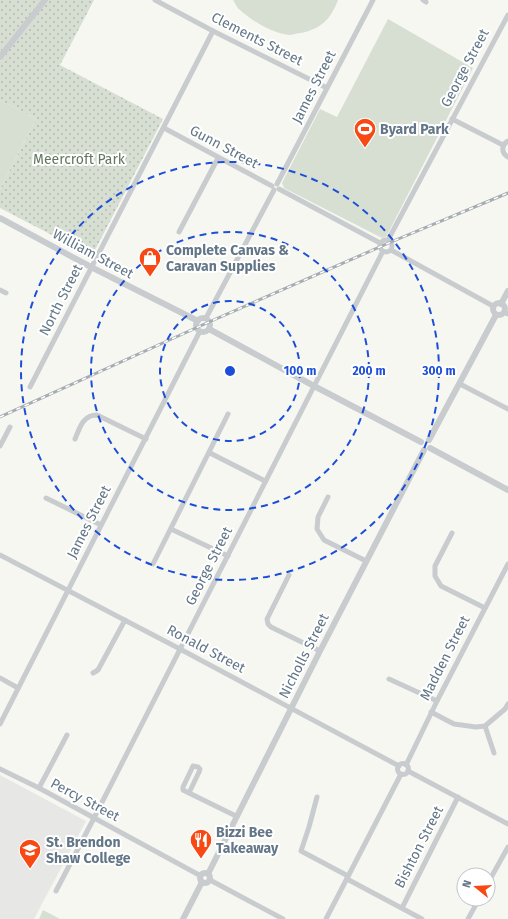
<svg xmlns="http://www.w3.org/2000/svg" width="508" height="919" viewBox="0 0 508 919" font-family="'Fira Sans',sans-serif">
<defs>
<pattern id="grass-dots" width="8" height="8" patternUnits="userSpaceOnUse"><rect width="8" height="8" fill="#d7dfd3"/><path d="M2 2h.1M6 6h.1" fill="none" stroke="#b2b9b1" stroke-width="1.8" stroke-linecap="round"/></pattern>
</defs>
<rect width="100%" height="100%" fill="#f7f7f2"/>
<path fill="#e7e8e6" d="M 0,775 L 86,821 L 34,919 L 0,919 Z"/>
<g fill="url(#grass-dots)">
<path d="M 0,0 L 43,0 L 0,54 Z"/>
<path d="M 48,0 L 94,0 L 60,65 L 163,119 L 92,256 L 0,208 L 0,189 L 36,119 L 0,100 L 0,61 Z"/>
</g>
<g fill="#d7dfd3">
<path d="M 233,0 L 338,0 C 331,19 321,29 301,33 C 297,33 293,35 289,35 C 272,33 252,21 240,10 C 237,8 235,3 233,0 Z"/>
<path d="M 388,19 L 473,68 L 386,237 L 382,238 L 284,188 L 282,183 L 320,109 L 337,117 Z"/>
<path d="M 0,100 L 36,119 L 0,189 Z"/>
<path d="M 43,910 L 60,919 L 39,919 Z"/>
</g>
<g fill="none" stroke-linecap="round" stroke-linejoin="round">
<g stroke="#c8cccf" stroke-width="5">
<path d="M 155,0 L 213,31 L 327,88"/>
<path d="M 423,0 L 426,2"/>
<path d="M 452,119 L 503,145"/>
<path d="M 164,128 L 272,186"/>
<path d="M 508,141 C 501,145 501,153 508,157"/>
<path d="M 277,184 L 373,0"/>
<path d="M 279,189 L 380,243"/>
<path d="M 179,232 L 218,158"/>
<circle cx="386" cy="246" r="6"/>
<path d="M 388,240 L 508,15"/>
<path d="M 391,250 L 493,306"/>
<path d="M 0,290 L 6,293"/>
<path d="M 504,312 L 508,314"/>
<path d="M 206,318 L 274,190"/>
<path d="M 460,384 L 508,409"/>
<path d="M 30,387 L 213,31"/>
<path d="M 75,439 C 80,427 83,415 97,415 L 146,439"/>
<path d="M 0,446 L 10,427"/>
<path d="M 210,453 L 265,481"/>
<path d="M 328,497 L 318,517 L 317,529 L 324,540 L 366,561"/>
<path d="M 46,498 L 101,525"/>
<path d="M 171,529 L 228,556"/>
<path d="M 452,533 L 435,566 L 435,576 L 441,586 L 485,608"/>
<path d="M 0,555 L 180,649 L 399,766"/>
<path d="M 153,564 L 228,414"/>
<path d="M 289,575 L 267,619 L 268,624 L 271,627 L 320,651"/>
<path d="M 93,673 L 98,670 L 125,620"/>
<path d="M 0,678 L 18,688"/>
<path d="M 389,679 L 437,701"/>
<path d="M 431,712 L 454,724 L 476,727 L 485,726 L 505,709 L 508,704"/>
<path d="M 0,724 L 200,331"/>
<path d="M 485,726 L 494,753"/>
<circle cx="403" cy="769" r="5.5"/>
<path d="M 406,765 L 437,701 L 508,564"/>
<path d="M 0,769 L 39,788 L 201,876"/>
<path d="M 408,771 L 508,824"/>
<path d="M 39,788 L 67,735"/>
<path d="M 189,793 L 199,772 L 200,769 L 198,767 L 193,766 L 183,787 L 183,790 L 189,793 L 236,816"/>
<path d="M 317,797 L 309,827 L 301,851 L 348,876"/>
<path d="M 347,879 L 422,919"/>
<path d="M 210,880 L 283,919"/>
<path d="M 488,883 L 508,847"/>
<path d="M 56,891 L 94,818 L 383,251"/>
<path d="M 402,908 L 458,797"/>
<path d="M 326,919 L 401,774"/>
<path d="M 468,919 L 479,899"/>
</g>
<g stroke="#c8cccf" stroke-width="6">
<path d="M 0,57 L 45,0"/>
<path d="M 0,218 L 91,267 L 198,321"/>
<circle cx="499" cy="309" r="6"/>
<path d="M 501,304 L 508,291"/>
<circle cx="203" cy="325" r="7"/>
<path d="M 209,329 L 314,386 L 421,442"/>
<path d="M 429,440 L 496,315"/>
<path d="M 430,448 L 508,490"/>
<circle cx="205" cy="878" r="5"/>
<path d="M 208,874 L 320,651 L 424,450"/>
<path d="M 183,919 L 202,882"/>
</g>
<g stroke="#a5acb2" stroke-width="3">
<path id="rail" d="M 0,417 L 209,322 L 391,242 L 508,193"/>
</g>
<use href="#rail" stroke="#fff" stroke-width="1.5" stroke-dasharray="4.5" stroke-linecap="butt"/>
</g>
<g fill="none" stroke="#1d4ed8" stroke-width="2" stroke-dasharray="7 5">
<circle cx="230" cy="371" r="70"/>
<circle cx="230" cy="371" r="139"/>
<circle cx="230" cy="371" r="209"/>
</g>
<defs>
<g id="stadium-pin" transform="scale(1.15)"><path d="M0 17L-7.5 6A9.5 9.5 0 1 1 7.5 6Z" fill="#f64913" stroke="#fff"/><path d="M0-5a6.5 5 0 1 0 0 10a6.5 5 0 1 0 0-10ZM-3.5-1.8h7v3.6h-7Z" fill="#fff"/></g>
<g id="shop-pin" transform="scale(1.15)"><path d="M0 17L-7.5 6A9.5 9.5 0 1 1 7.5 6Z" fill="#f64913" stroke="#fff"/><path d="M-5-2.5h2.3a2.7 3.5 0 0 1 5.4 0H5L5.5 6h-11ZM-1.5-2.5h3a1.5 2.3 0 0 0-3 0Z" fill="#fff"/></g>
<g id="restaurant-pin" transform="scale(1.15)"><path d="M0 17L-7.5 6A9.5 9.5 0 1 1 7.5 6Z" fill="#f64913" stroke="#fff"/><path d="M-5-6h1v4h1v-4h1v4h1v-4h1v5L-1.5 .5V6h-2V.5L-5-1ZM5-6V6H3V1.5H1.5Q1.5-4 5-6Z" fill="#fff"/></g>
<g id="school-pin" transform="scale(1.15)"><path d="M0 17L-7.5 6A9.5 9.5 0 1 1 7.5 6Z" fill="#f64913" stroke="#fff"/><path d="M0-5L7-2L0 1L-7-2ZM-4 1L0 2.5L4 1V4Q0 6-4 4Z" fill="#fff"/></g>
</defs>
<g fill-rule="evenodd">
<use href="#stadium-pin" x="365" y="129"/>
<use href="#shop-pin" x="150" y="258"/>
<use href="#restaurant-pin" x="201" y="840"/>
<use href="#school-pin" x="30" y="850"/>
</g>
<g text-anchor="middle" dominant-baseline="central" stroke-width="4" stroke-linejoin="round" paint-order="stroke">
<g font-size="14" fill="#627687" stroke="#fff">
<text transform="translate(257 39) rotate(27)">Clements Street</text>
<text transform="translate(465 68) rotate(-62)">George Street</text>
<text transform="translate(314 87) rotate(-63)">James Street</text>
<text transform="translate(224 147) rotate(28)">Gunn Street</text>
<text transform="translate(93 254) rotate(28)">William Street</text>
<text transform="translate(61 300) rotate(-63)">North Street</text>
<text transform="translate(89 522) rotate(-63)">James Street</text>
<text transform="translate(209 566) rotate(-63)">George Street</text>
<text transform="translate(206 649) rotate(28)">Ronald Street</text>
<text transform="translate(304 656) rotate(-63)">Nicholls Street</text>
<text transform="translate(445 658) rotate(-63)">Madden Street</text>
<text transform="translate(85 800) rotate(28)">Percy Street</text>
<text transform="translate(419 847) rotate(-63)">Bishton Street</text>
</g>
<g font-size="14" font-weight="bold" fill="#627687" stroke="#fff" text-anchor="start">
<text x="380" y="129">Byard Park</text>
<text x="166" y="250">Complete Canvas &amp;<tspan x="166" dy="16">Caravan Supplies</tspan></text>
<text x="216" y="832">Bizzi Bee<tspan x="216" dy="16">Takeaway</tspan></text>
<text x="46" y="842">St. Brendon<tspan x="46" dy="16">Shaw College</tspan></text>
</g>
<g font-size="14" fill="#63785e" stroke="#fff">
<text x="79" y="159">Meercroft Park</text>
</g>
</g>
<circle cx="230" cy="371" r="6" fill="#1d4ed8" stroke="#fff" stroke-width="2"/>
<g font-size="12" text-anchor="middle" font-weight="bold" fill="#1d4ed8" stroke="#fff" stroke-width="4" stroke-linejoin="round" paint-order="stroke">
<text x="300" y="375">100 m</text>
<text x="369" y="375">200 m</text>
<text x="439" y="375">300 m</text>
</g>
<g transform="translate(476 887) rotate(288)"><circle r="19" fill="#ffffff" stroke="#c0c8cf"/>
<path d="M0-3L7 15L0 10L-7 15Z" fill="#f64913"/>
<text y="-6" font-size="11" font-weight="bold" text-anchor="middle" fill="#627687">N</text>
</g>
</svg>
